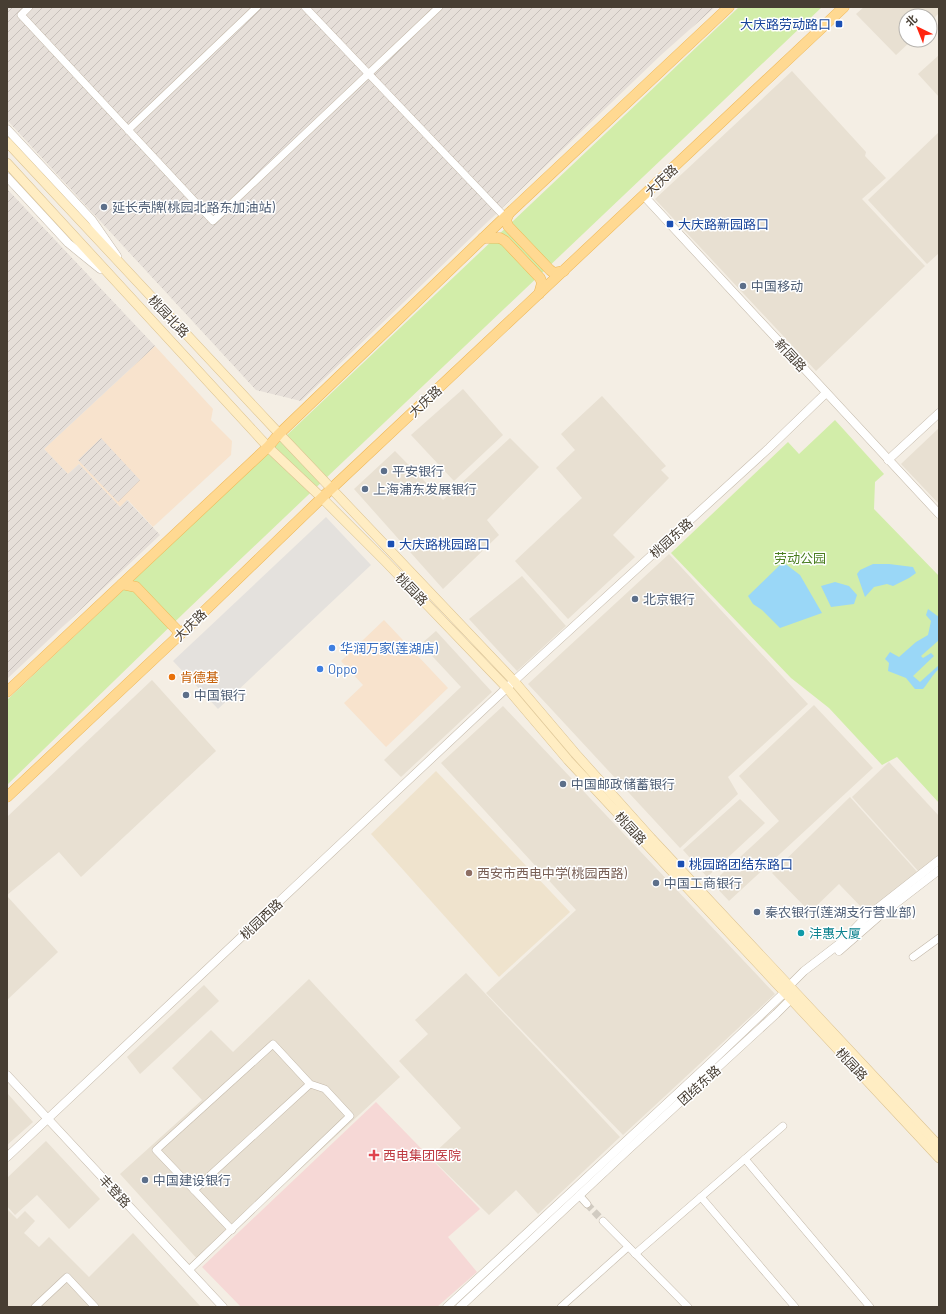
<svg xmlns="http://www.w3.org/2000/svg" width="946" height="1314" viewBox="0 0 946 1314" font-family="Barlow,'Noto Sans SC',sans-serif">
<defs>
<pattern id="industrial-furrows" width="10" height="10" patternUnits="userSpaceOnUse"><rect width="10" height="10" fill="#e6dfd9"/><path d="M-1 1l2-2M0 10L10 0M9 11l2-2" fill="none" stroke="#c7c0bb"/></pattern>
</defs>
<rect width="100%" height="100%" fill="#f4eee4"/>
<g fill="#e8e0d2">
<path d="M 864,7 L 939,7 L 939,13 L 930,22 L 930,16 L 906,16 L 906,40 L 912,40 L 896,55 L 856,14 Z"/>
<path d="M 939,55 L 939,97 L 918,74 Z"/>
<path d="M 792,71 L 866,152 L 865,156 L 886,178 L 862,199 L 925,266 L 816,371 L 655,199 Z"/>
<path d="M 939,132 L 939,253 L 927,264 L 868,200 Z"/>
<path d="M 463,389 L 503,435 L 454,481 L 411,435 Z"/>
<path d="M 602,396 L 666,466 L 661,470 L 669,478 L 613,535 L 635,557 L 568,619 L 515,561 L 582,498 L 556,468 L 575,450 L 561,434 Z"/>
<path d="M 939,428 L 939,504 L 901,464 Z"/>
<path d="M 510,438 L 539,467 L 487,520 L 499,535 L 443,589 L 354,489 L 395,451 L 443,500 Z"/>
<path d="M 669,554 L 808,704 L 728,777 L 738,794 L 680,848 L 528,684 Z"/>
<path d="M 522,576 L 566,626 L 517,671 L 469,619 Z"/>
<path d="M 436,631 L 492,692 L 401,777 L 384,760 L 461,687 L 421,644 Z"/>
<path d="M 152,680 L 216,751 L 81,877 L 59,852 L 7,895 L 7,817 Z"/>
<path d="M 814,705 L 873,768 L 729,901 L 712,883 L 779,821 L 739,776 Z"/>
<path d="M 503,706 L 775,994 L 623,1135 L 486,993 L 576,910 L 441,763 Z"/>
<path d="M 889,762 L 939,816 L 939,858 L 920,873 L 852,797 Z"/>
<path d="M 850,797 L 919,874 L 868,914 L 839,884 L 810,912 L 772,873 Z"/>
<path d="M 740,799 L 765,823 L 707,877 L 683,850 Z"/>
<path d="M 7,896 L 58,952 L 7,1000 Z"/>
<path d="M 466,973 L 620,1137 L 538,1214 L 516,1190 L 489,1215 L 430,1157 L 461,1128 L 399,1061 L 428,1034 L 415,1020 Z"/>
<path d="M 309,979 L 400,1077 L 200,1262 L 120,1174 L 202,1100 L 172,1068 L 211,1030 L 233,1052 Z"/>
<path d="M 204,985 L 219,1001 L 140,1074 L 127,1057 Z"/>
<path d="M 7,1093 L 33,1122 L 7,1145 Z"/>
<path d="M 46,1141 L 100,1199 L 69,1229 L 37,1195 L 15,1215 L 7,1206 L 7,1178 Z"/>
<path d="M 7,1209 L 17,1219 L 25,1211 L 35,1221 L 24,1233 L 39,1247 L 49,1237 L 89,1277 L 133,1233 L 201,1307 L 7,1307 Z"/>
</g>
<g fill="#f8e3cd">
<path d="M 155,346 L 213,409 L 211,420 L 232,441 L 231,455 L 153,527 L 128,500 L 120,507 L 79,464 L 68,474 L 44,449 Z"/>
<path d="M 384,620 L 448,688 L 386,747 L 344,703 L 363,685 L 341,661 Z"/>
</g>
<g fill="url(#industrial-furrows)">
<path d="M 7,7 L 715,7 L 661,55 L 301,401 L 256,390 L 7,120 Z"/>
<path d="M 7,189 L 155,346 L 44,449 L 68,474 L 79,464 L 120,507 L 127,500 L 160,535 L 7,679 Z"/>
<path d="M 101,438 L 140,480 L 118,502 L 78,460 Z"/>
</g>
<path fill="#efe3cd" d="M 436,771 L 570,912 L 499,977 L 371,834 Z"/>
<path fill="#f6d8d6" d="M 376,1102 L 480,1209 L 448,1237 L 477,1272 L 437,1307 L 241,1307 L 202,1267 Z"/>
<g fill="#d2eda9">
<path d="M 739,7 L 822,7 L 186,611 L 7,785 L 7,700 Z"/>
<path d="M 835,420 L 884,474 L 875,482 L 874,509 L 939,576 L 939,803 L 897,757 L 882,765 L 829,708 L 791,678 L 671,553 L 788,442 L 799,454 Z"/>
</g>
<path fill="#e4e1dd" d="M 326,517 L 371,565 L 218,709 L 173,661 Z"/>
<g fill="#9ad7f7">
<path d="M 783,562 L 800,575 L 822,613 L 780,628 L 762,610 L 753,604 L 748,596 Z"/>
<path d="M 873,564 L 889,564 L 913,567 L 916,573 L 909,578 L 893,586 L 887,584 L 874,587 L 865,597 L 857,574 L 860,570 Z"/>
<path d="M 835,582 L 849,586 L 857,595 L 854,604 L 831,607 L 821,586 Z"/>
<path d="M 928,609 L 939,617 L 939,640 L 921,656 L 923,658 L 931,653 L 934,656 L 913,676 L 920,682 L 939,665 L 939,669 C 932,675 929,682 923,689 L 915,689 L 906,678 L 888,671 L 889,663 L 885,659 L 890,652 L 899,657 L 916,642 L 928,635 L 931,621 L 926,615 Z"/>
</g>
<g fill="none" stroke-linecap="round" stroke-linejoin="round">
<path stroke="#d1cbc1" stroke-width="7" stroke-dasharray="7 3.5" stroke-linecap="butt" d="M 587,1204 L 603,1221"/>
<g stroke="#c3b8a9" stroke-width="8">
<g id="minor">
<path d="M 29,7 L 21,15 L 213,221 L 439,7"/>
<path d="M 305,7 L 505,217"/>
<path d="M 128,130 L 257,7"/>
<path d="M 913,957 L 939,938"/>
<path d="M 745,1159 L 870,1307"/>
<path d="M 194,1190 L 232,1230"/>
<path d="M 579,1195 L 587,1204"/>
<path d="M 701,1197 L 795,1307"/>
<path d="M 603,1221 L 688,1307"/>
<path d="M 635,1254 L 783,1126"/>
<path d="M 189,1270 L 350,1116 L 325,1089 L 310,1084 L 273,1044 L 156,1150 L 194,1190 L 310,1084"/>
<path d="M 35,1307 L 67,1277 L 95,1307"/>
<path d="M 561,1307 L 628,1247"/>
</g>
</g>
<g stroke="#c3b8a9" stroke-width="9">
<g id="tertiary">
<path d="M 7,129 L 92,220 L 117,256"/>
<path d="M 7,177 L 68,243 L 100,269"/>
<path d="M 644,196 L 939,514"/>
<path d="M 888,460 L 939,413"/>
<path d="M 839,951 L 878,917 L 939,870"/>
<path d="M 7,1075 L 223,1307"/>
<path d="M 7,1157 L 514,681 L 769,448 L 826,393"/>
<path d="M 447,1307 L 707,1066 L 785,992 L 789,986 L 804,971 L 843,941 L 865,918 L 939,860"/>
<path d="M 460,1307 L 630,1148 L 776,1014 L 791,999 L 792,995"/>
</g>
</g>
<g stroke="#dcc391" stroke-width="10">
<g id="secondary">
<path d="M 7,142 L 272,426 L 514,681 L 575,753 L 651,838 L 939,1146"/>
<path d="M 7,163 L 268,447 L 322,498 L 385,561 L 507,688 L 568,760 L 939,1158"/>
</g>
</g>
<g stroke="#efb857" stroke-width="11">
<g id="primary">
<path d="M 509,213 L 506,220 L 508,226 L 550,270 L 554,273 L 564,271"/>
<path d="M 483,238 L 500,238 L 505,241 L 540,278 L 542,283 L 539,294"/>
<path d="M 122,584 L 136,587 L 177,630 L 178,634 L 176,638"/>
<path d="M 7,692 L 268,447 L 279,434 L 505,217 L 729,7"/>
<path d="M 7,797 L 189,626 L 331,489 L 844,7"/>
</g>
</g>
<use href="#minor" stroke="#fff" stroke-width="7"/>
<use href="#tertiary" stroke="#fff" stroke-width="8"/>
<use href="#secondary" stroke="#ffedc3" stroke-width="9"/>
<use href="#primary" stroke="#ffd992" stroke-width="10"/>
</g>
<g fill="#1a4fb4" stroke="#fff" stroke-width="1.5">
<rect x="835" y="20" width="8" height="8" rx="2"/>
<rect x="666" y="220" width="8" height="8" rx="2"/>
<rect x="387" y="540" width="8" height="8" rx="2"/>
<rect x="677" y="860" width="8" height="8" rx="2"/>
</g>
<g fill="#5c6f8a" stroke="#fff" stroke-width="1.5">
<circle cx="104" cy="207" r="4"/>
<circle cx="743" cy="286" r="4"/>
<circle cx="384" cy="471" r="4"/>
<circle cx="365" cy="489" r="4"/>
<circle cx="635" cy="599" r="4"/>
<circle cx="186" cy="695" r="4"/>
<circle cx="563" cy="784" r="4"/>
<circle cx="656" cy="883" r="4"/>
<circle cx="757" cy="912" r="4"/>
<circle cx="145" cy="1180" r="4"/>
</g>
<g fill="#3f7fe0" stroke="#fff" stroke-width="1.5">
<circle cx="332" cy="648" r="4"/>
<circle cx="320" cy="669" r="4"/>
</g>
<circle fill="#e8710a" stroke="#fff" stroke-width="1.5" cx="172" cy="677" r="4"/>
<circle fill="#8d6e63" stroke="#fff" stroke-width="1.5" cx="469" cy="873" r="4"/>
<circle fill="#0f9aa8" stroke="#fff" stroke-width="1.5" cx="801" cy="933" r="4"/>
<path fill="#e0444e" stroke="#fff" stroke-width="1.5" d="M372 1149h4v4h4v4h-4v4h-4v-4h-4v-4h4z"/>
<g text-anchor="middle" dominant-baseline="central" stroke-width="3" stroke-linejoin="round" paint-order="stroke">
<g font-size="13" fill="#164399" stroke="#fff" text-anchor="start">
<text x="831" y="24" text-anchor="end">大庆路劳动路口</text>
<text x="678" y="224">大庆路新园路口</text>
<text x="399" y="544">大庆路桃园路口</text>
<text x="689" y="864">桃园路团结东路口</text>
</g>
<g font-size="13" fill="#473e33" stroke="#fff">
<text transform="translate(661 180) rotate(-43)">大庆路</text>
<text transform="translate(169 316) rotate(47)">桃园北路</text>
<text transform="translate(791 355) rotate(47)">新园路</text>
<text transform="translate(425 401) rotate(-43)">大庆路</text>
<text transform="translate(671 538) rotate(-42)">桃园东路</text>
<text transform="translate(412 589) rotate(46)">桃园路</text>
<text transform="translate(190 625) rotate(-44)">大庆路</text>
<text transform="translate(631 828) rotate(47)">桃园路</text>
<text transform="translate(261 919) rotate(-43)">桃园西路</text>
<text transform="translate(852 1064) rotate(47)">桃园路</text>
<text transform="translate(699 1085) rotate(-42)">团结东路</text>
<text transform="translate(115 1191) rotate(47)">丰登路</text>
</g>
<g font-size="13" fill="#4e5e75" stroke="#fff" text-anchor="start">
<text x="112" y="207">延长壳牌(桃园北路东加油站)</text>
<text x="751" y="286">中国移动</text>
<text x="392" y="471">平安银行</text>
<text x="373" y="489">上海浦东发展银行</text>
<text x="643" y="599">北京银行</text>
<text x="194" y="695">中国银行</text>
<text x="571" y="784">中国邮政储蓄银行</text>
<text x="664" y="883">中国工商银行</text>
<text x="765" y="912">秦农银行(莲湖支行营业部)</text>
<text x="153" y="1180">中国建设银行</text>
</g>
<g font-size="13" fill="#4a7e21" stroke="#fff">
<text x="800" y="558">劳动公园</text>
</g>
<g font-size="13" fill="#366cbe" stroke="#fff" text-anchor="start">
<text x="340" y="648">华润万家(莲湖店)</text>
<text x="328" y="669">Oppo</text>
</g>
<g font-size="13" fill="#c56008" stroke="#fff" text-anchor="start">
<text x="180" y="677">肯德基</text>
</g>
<g font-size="13" fill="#785e54" stroke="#fff" text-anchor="start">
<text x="477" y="873">西安市西电中学(桃园西路)</text>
</g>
<g font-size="13" fill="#0d838f" stroke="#fff" text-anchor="start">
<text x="809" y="933">沣惠大厦</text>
</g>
<g font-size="13" fill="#be3a42" stroke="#fff" text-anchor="start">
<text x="383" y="1155">西电集团医院</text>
</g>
</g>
<rect width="946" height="1314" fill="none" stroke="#473e33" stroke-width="16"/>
<g transform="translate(918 28) rotate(317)"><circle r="19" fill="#ffffff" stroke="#b5b2ad"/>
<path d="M0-3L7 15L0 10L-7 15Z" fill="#ff2610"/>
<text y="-6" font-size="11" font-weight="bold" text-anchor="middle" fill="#473e33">北</text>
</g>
</svg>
